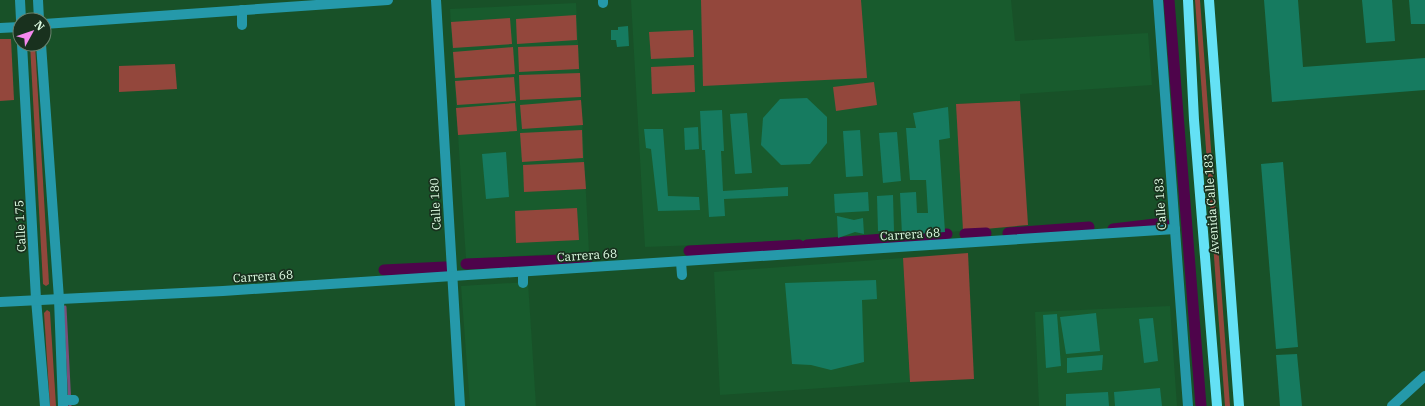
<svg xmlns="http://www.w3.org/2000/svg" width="1425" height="406" viewBox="0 0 1425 406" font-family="'IBM Plex Serif',serif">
<rect width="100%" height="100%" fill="#185128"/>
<g fill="#185b2d">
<path d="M 631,0 L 1011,0 L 1015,41 L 1148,33 L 1152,85 L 1020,94 L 1020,101 L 957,104 L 963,231 L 806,241 L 645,247 Z"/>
<path d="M 576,3 L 589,252 L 466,259 L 450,9 Z"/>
<path d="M 903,258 L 910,382 L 720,395 L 714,272 Z"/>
<path d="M 528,282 L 536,406 L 470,406 L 461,286 Z"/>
<path d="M 1170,306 L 1177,406 L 1039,406 L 1035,312 Z"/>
</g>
<g fill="#93473c">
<path d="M 701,0 L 861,0 L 867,78 L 703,86 Z"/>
<path d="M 1195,0 L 1200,0 L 1230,406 L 1225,406 Z"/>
<path d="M 576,15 L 577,40 L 517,44 L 516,19 Z"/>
<path d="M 510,18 L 512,44 L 453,48 L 451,22 Z"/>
<path d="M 693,30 L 694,57 L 651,59 L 649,32 Z"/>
<path d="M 0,39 L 11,39 L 14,100 L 0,101 Z"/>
<path d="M 30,44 L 35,44 L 49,284 L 46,286 L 43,284 Z"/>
<path d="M 578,45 L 579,69 L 519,72 L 518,47 Z"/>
<path d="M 513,47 L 515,74 L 455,78 L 453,52 Z"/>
<path d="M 175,64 L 177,89 L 119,92 L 119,66 Z"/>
<path d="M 694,65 L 695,92 L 652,94 L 651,67 Z"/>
<path d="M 580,73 L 581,97 L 520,100 L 519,75 Z"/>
<path d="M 514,77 L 516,101 L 457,105 L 455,81 Z"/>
<path d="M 874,82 L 877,105 L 836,111 L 833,87 Z"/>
<path d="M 581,100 L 583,125 L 522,129 L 520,105 Z"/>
<path d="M 1020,101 L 1028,225 L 963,231 L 956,104 Z"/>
<path d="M 515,103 L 517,131 L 458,135 L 456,108 Z"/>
<path d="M 582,130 L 583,158 L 522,162 L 520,133 Z"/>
<path d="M 584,162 L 586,189 L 524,192 L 523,165 Z"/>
<path d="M 577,208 L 579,240 L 516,243 L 515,211 Z"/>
<path d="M 968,253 L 974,379 L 910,382 L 903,258 Z"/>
<path d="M 47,310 L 50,312 L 56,406 L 50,406 L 44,313 Z"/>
</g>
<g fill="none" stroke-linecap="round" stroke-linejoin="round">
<path stroke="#7a4f79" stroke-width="3" d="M 65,307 L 70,406"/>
<g stroke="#4e044b" stroke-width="11">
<path d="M 1169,0 L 1201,406"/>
<path d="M 1113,229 L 1164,223"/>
<path d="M 1008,233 L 1089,227"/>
<path d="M 965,234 L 986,233"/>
<path d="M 807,245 L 947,234"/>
<path d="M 689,251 L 799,245"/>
<path d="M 466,264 L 587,259"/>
<path d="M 384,270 L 445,267"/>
</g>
</g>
<g fill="#167b60">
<path d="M 1264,0 L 1298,0 L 1303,67 L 1425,58 L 1425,90 L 1272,102 Z"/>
<path d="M 1362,0 L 1392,0 L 1395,41 L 1366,43 Z"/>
<path d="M 1409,0 L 1425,0 L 1425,24 L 1411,24 Z"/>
<path d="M 628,26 L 629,46 L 617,47 L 616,40 L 611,40 L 611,30 L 618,30 L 618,27 Z"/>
<path d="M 807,98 L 827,117 L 827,143 L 810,164 L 781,165 L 761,145 L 763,118 L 780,99 Z"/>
<path d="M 948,107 L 950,138 L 939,140 L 945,232 L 902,235 L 900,193 L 916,192 L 917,213 L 928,213 L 926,180 L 910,180 L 906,128 L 916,128 L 913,113 Z"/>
<path d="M 722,110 L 724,151 L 721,151 L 723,191 L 788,187 L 788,196 L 724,199 L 725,216 L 709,217 L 705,150 L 702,150 L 700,111 Z"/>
<path d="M 747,113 L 752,173 L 735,174 L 730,114 Z"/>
<path d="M 698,127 L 699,149 L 685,150 L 684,128 Z"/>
<path d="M 644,129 L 663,129 L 668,196 L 699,197 L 700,210 L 658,211 L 651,149 L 646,148 Z"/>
<path d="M 860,130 L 863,176 L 846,177 L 843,131 Z"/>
<path d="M 897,132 L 901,181 L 883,183 L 879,133 Z"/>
<path d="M 506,152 L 509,197 L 486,199 L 482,154 Z"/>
<path d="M 1283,162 L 1298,347 L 1276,349 L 1261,164 Z"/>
<path d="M 868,192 L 869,211 L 835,213 L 834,194 Z"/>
<path d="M 893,195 L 894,231 L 878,231 L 877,196 Z"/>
<path d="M 837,216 L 854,220 L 863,218 L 864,234 L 855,232 L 838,238 Z"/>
<path d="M 876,280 L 877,299 L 862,300 L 864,362 L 831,370 L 811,365 L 792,364 L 785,283 Z"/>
<path d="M 1096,313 L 1100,351 L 1066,354 L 1060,317 Z"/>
<path d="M 1057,314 L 1061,366 L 1046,368 L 1043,315 Z"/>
<path d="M 1153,318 L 1158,361 L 1144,363 L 1139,319 Z"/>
<path d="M 1297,354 L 1302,406 L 1280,406 L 1276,355 Z"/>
<path d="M 1103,355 L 1102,370 L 1067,373 L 1067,358 Z"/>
<path d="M 1160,388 L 1162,406 L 1115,406 L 1114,392 Z"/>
<path d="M 1108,392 L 1109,406 L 1066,406 L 1066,394 Z"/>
</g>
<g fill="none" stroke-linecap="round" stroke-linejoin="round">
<g stroke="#2599aa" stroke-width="10">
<path d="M 20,0 L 21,20"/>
<path d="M 38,0 L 39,20"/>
<path d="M 436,0 L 460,406"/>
<path d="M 603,0 L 603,3"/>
<path d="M 1158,0 L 1188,406"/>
<path d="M 242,10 L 242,25"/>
<path d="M 44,24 L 388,0"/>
<path d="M 0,28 L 20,27"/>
<path d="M 22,44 L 36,299 L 45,406"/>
<path d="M 41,44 L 59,299 L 63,406"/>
<path d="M 681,262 L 682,275"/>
<path d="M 523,283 L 523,272"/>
<path d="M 0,302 L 223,291 L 1175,229"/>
<path d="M 63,400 L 74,400"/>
<path d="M 1392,406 L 1425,376"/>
</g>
<g stroke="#64e1f5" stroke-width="10">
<path d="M 1188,0 L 1194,120 L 1217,406"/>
<path d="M 1209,0 L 1239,406"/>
</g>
</g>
<g text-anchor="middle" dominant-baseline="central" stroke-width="3.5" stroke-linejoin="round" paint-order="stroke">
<g font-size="12" fill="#e0fee5" stroke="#19311e">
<text transform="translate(435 204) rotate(-93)">Calle 180</text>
<text transform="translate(1160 204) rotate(-94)">Calle 183</text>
<text transform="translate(1211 204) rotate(-94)">Avenida Calle 183</text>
<text transform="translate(20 226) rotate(-93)">Calle 175</text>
<text transform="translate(910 234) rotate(-4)">Carrera 68</text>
<text transform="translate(587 255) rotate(-4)">Carrera 68</text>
<text transform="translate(263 276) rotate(-4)">Carrera 68</text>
</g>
</g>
<g transform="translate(32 32) rotate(50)"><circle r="19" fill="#19311e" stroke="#69836e"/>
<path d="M0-3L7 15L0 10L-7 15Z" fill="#f589ee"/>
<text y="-6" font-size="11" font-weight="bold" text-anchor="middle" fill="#e0fee5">N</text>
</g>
</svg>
